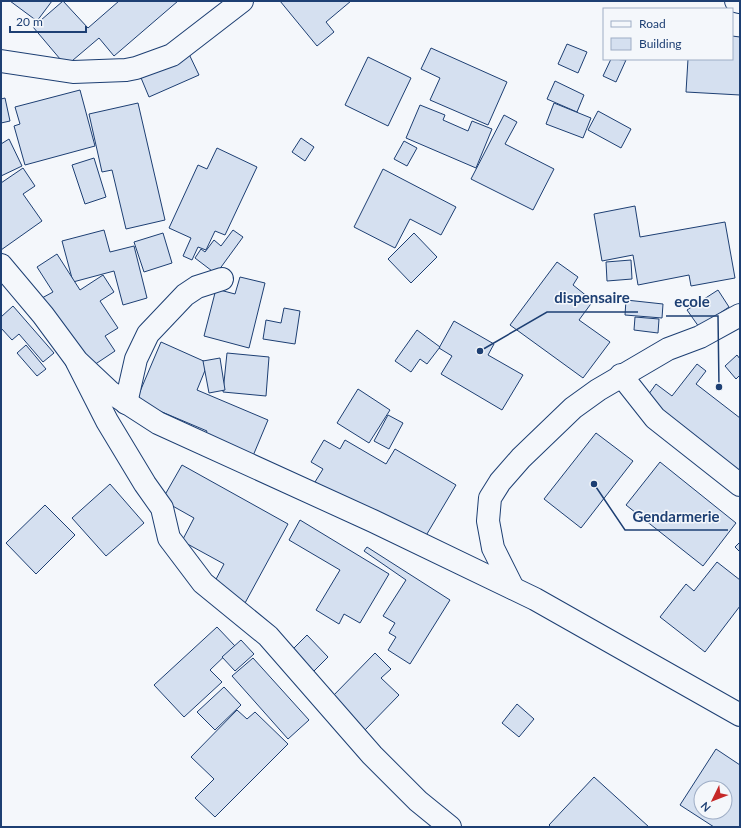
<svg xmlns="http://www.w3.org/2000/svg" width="741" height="828" viewBox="0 0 741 828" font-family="Lato,sans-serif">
<rect width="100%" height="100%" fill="#f4f7fb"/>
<g fill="#d5e0f0" stroke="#1d3f73" fill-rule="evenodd">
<path d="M 10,1 L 52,1 L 37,21 Z"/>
<path d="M 63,1 L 88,28 L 119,1 L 178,1 L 114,56 L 99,38 L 66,66 L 33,27 Z"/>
<path d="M 280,1 L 351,1 L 326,22 L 334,32 L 317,46 Z"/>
<path d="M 732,36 L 740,37 L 740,95 L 686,92 L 688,59 L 732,59 Z"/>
<path d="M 567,44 L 587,52 L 578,73 L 558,64 Z"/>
<path d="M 431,48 L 507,82 L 488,125 L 430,100 L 440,78 L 421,69 Z"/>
<path d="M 188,52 L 199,75 L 149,97 L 139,73 Z"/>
<path d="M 368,57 L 411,78 L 388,126 L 345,105 Z"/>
<path d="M 611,59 L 626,60 L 616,82 L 603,76 Z"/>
<path d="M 555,81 L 584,95 L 577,112 L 547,99 Z"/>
<path d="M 80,90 L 95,146 L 25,165 L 14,126 L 20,124 L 15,107 Z"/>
<path d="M 5,98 L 10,121 L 1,123 L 1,99 Z"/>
<path d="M 138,103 L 165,220 L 126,229 L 112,170 L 102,172 L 89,114 Z"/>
<path d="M 554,103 L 591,118 L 583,138 L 546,124 Z"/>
<path d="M 420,105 L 445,115 L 443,120 L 468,131 L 472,121 L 492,129 L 476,168 L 406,138 Z"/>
<path d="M 598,111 L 631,129 L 621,148 L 588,130 Z"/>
<path d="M 504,115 L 517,122 L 505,144 L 554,169 L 533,210 L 471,179 Z"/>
<path d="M 301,138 L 314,147 L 305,161 L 292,152 Z"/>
<path d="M 9,139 L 22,166 L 1,176 L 1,144 Z"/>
<path d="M 404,141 L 417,148 L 407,166 L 394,159 Z"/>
<path d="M 217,148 L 257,167 L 225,235 L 215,231 L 206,250 L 198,247 L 192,260 L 183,256 L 191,238 L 169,228 L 198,165 L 207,169 Z"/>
<path d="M 94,158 L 106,197 L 85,204 L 72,165 Z"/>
<path d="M 23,168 L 35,186 L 23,194 L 42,221 L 1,250 L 1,183 Z"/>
<path d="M 383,169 L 456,207 L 441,235 L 410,219 L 395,248 L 354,227 Z"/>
<path d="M 635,206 L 640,237 L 725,222 L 735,278 L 691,286 L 689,275 L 638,285 L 633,255 L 602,261 L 594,214 Z"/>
<path d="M 104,230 L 110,252 L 134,246 L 147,298 L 123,305 L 114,271 L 73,282 L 62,241 Z"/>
<path d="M 233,230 L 243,237 L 216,274 L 195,258 L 201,249 L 205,252 L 214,240 L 221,246 Z"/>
<path d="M 163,233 L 172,263 L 144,272 L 134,242 Z"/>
<path d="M 414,233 L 437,257 L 411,283 L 388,259 Z"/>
<path d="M 57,254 L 80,290 L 103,275 L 114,292 L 100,301 L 118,328 L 105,336 L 115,351 L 88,369 L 42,298 L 53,292 L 37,267 Z"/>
<path d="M 631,260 L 632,279 L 607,281 L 606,262 Z"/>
<path d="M 557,262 L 578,277 L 573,285 L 593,301 L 579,320 L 610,342 L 583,378 L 510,325 Z"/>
<path d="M 240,277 L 265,283 L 249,348 L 204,336 L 216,289 L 235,294 Z"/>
<path d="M 718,290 L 729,307 L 699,327 L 687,310 Z"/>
<path d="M 626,300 L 663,304 L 662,318 L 625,315 Z"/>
<path d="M 13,306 L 54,353 L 43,362 L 19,334 L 12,340 L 1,328 L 1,317 Z"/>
<path d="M 284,308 L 300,311 L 295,344 L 263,339 L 266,320 L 281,323 Z"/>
<path d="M 635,317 L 659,319 L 658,333 L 634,330 Z"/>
<path d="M 454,321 L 494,344 L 488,355 L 523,375 L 502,410 L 441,374 L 452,356 L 439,348 Z"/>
<path d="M 417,330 L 440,347 L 427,364 L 420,359 L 411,372 L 395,361 Z"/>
<path d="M 161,342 L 208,363 L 197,390 L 268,420 L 250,463 L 202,443 L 207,431 L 136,401 Z"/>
<path d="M 26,345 L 46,369 L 37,376 L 17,353 Z"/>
<path d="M 227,353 L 269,357 L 266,396 L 223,392 Z"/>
<path d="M 737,355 L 740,359 L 740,375 L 736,379 L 725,366 Z"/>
<path d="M 220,358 L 225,390 L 209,393 L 203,361 Z"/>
<path d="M 697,364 L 706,371 L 696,384 L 740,418 L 740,472 L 646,398 L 656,384 L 672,396 Z"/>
<path d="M 358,389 L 390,410 L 369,443 L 337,423 Z"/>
<path d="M 388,415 L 403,423 L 389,449 L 374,441 Z"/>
<path d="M 596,433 L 633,461 L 581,528 L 544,499 Z"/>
<path d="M 324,440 L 340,449 L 345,440 L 386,464 L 395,449 L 456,485 L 421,544 L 315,482 L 323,469 L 311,462 Z"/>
<path d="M 660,462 L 736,523 L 703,566 L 626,505 Z"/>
<path d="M 182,465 L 288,524 L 245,603 L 213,585 L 224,564 L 182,541 L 194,518 L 162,500 Z"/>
<path d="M 110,484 L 144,523 L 106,556 L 72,518 Z"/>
<path d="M 45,505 L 75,535 L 36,574 L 6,543 Z"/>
<path d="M 300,520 L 389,574 L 360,623 L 344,614 L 339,624 L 316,610 L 340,570 L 289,540 Z"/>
<path d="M 740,542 L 740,552 L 735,547 Z"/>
<path d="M 367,547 L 450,600 L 410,664 L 388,650 L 396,637 L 389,633 L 395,623 L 383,616 L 406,580 L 364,551 Z"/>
<path d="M 717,562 L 740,580 L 740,606 L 705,652 L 660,617 L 686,584 L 694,591 Z"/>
<path d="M 217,627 L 235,646 L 210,670 L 222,682 L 184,717 L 154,685 Z"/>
<path d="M 307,635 L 328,657 L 313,672 L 292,650 Z"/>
<path d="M 241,640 L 254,654 L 235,671 L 222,657 Z"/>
<path d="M 375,653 L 391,669 L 381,678 L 399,695 L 364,731 L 331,698 Z"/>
<path d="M 253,658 L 309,720 L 288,739 L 232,676 Z"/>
<path d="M 224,687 L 241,705 L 215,730 L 197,712 Z"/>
<path d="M 517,704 L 534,719 L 519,737 L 502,723 Z"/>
<path d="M 237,710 L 247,719 L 255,712 L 288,744 L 215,817 L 195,798 L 214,779 L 191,757 Z"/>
<path d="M 716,749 L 740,765 L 740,827 L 714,827 L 680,805 ZM 701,788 L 725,788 L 725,812 L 701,812 Z"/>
<path d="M 594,777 L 649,827 L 551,827 L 549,825 Z"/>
</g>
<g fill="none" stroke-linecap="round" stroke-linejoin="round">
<g stroke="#1d3f73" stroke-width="24">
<g id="minor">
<path d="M 736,1 L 740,2"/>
<path d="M 1,61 L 73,72 L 126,70 L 136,68 L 172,55 L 242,1"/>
<path d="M 77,362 L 107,421 L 145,484 L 162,508 L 169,538 L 203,583 L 268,636 L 372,755 L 418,801 L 450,827"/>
<path d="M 621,375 L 655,418 L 740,485"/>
<path d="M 126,403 L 136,359 L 148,334 L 185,295 L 197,287 L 222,279"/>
<path d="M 513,588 L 493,548 L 488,521 L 490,498 L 500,482 L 521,458 L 573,408 L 598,390 L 668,349 L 700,337 L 740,315"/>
</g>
</g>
<g stroke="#1d3f73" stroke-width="24">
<path id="tertiary" d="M 1,265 L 43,315 L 77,361 L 110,392 L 158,423 L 373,521 L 535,599 L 740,715"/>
</g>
<use href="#minor" stroke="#f4f7fb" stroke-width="22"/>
<use href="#tertiary" stroke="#f4f7fb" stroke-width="22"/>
</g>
<path fill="none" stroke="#1d3f73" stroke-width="1.5" d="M480 351L547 312H638M719 387L718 316H666M594 484L625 530H728"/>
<g fill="#1d3f73" stroke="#f4f7fb" stroke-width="1.5">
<circle cx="480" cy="351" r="4"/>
<circle cx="719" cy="387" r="4"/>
<circle cx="594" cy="484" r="4"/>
</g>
<g font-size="15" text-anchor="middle" font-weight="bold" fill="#1d3f73" stroke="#f4f7fb" stroke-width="3" stroke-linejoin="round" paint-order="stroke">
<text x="592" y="303">dispensaire</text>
<text x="692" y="307">ecole</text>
<text x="676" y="522">Gendarmerie</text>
</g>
<rect width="741" height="828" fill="none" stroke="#1d3f73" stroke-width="4"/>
<rect x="603" y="8" width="130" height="52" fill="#f4f7fb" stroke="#9eadc5"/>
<rect x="611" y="21" width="20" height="6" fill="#f4f7fb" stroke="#9eadc5"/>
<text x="639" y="28" font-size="12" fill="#1d3f73">Road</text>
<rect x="611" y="38" width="20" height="12" fill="#d5e0f0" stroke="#9eadc5"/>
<text x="639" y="48" font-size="12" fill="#1d3f73">Building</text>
<g transform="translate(713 800) rotate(227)"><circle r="19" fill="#f4f7fb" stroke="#9eadc5"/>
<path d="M0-3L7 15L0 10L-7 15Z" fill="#c62828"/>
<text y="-6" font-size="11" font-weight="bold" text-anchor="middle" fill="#1d3f73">N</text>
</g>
<path d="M10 26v6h76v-6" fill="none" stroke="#1d3f73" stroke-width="2"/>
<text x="16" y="26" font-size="12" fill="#1d3f73" stroke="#f4f7fb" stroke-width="3" paint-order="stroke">20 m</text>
</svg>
